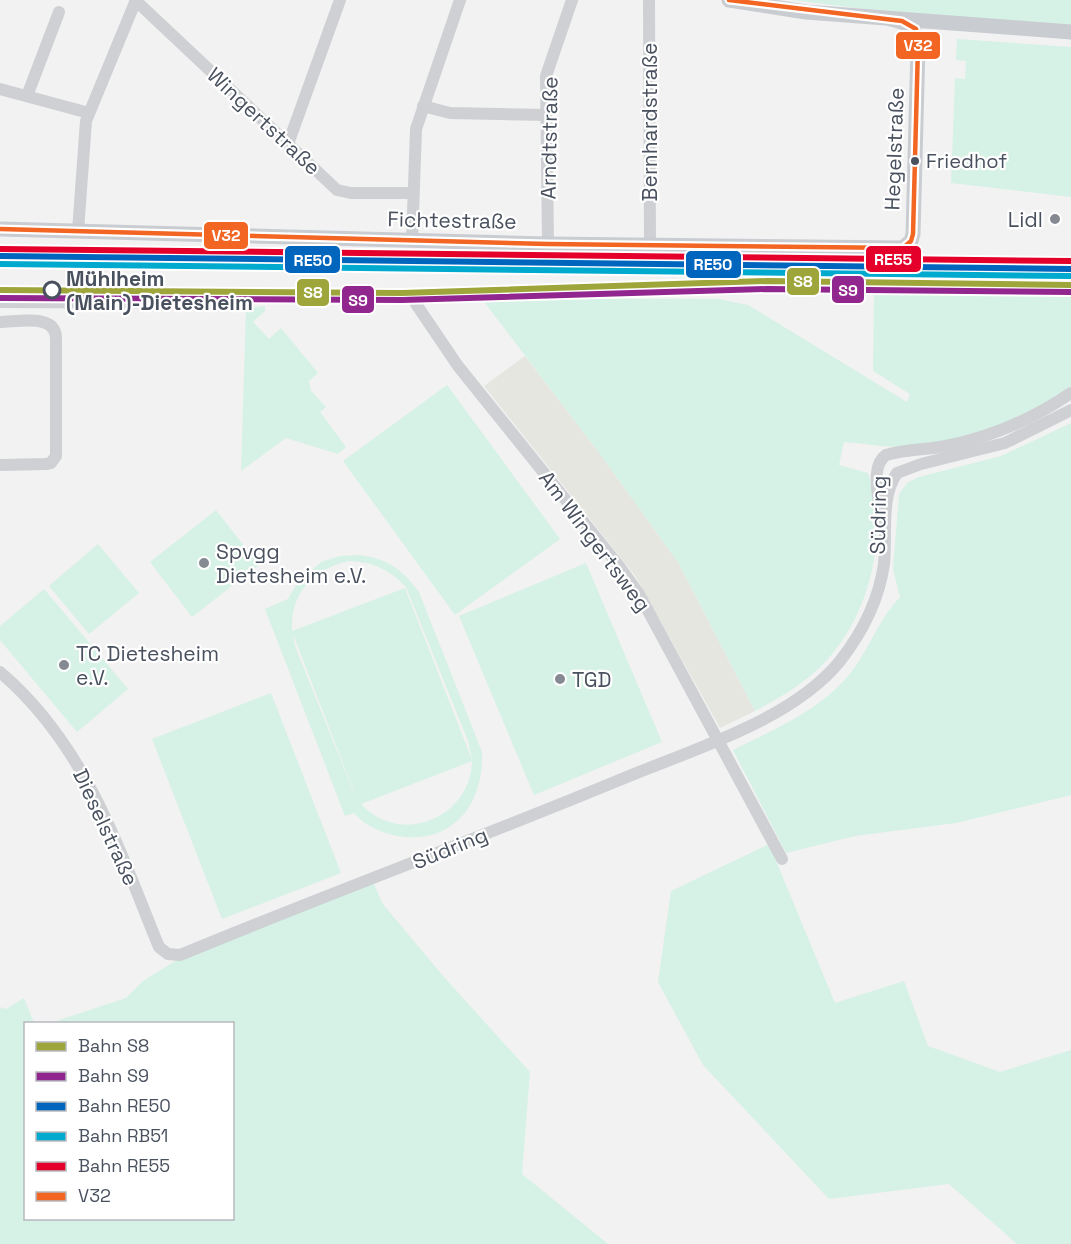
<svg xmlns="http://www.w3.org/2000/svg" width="1071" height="1244" viewBox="0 0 1071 1244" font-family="'Space Grotesk',sans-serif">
<rect width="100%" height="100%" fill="#f2f2f2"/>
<path fill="#e6e6e1" d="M 525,356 L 603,458 L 679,564 L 755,711 L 720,728 L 636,577 L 484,386 Z"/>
<g fill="#d6f1e5" fill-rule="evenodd">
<path d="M 791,0 L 1071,0 L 1071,26 L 865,9 Z"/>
<path d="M 957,39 L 1071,47 L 1071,197 L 951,183 L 955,78 L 965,79 L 966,61 L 956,60 Z"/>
<path d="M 874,291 L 1071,293 L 1071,386 C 1021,421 961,445 899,447 C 881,447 862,443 844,442 L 839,465 L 868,473 C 888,532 872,605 833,653 C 813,678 784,696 755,711 L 679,564 L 603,458 L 482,299 L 719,299 L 748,305 L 907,402 L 910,394 L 873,371 Z"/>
<path d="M 265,306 L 265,311 L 253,322 L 269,339 L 281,328 L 318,373 L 309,381 L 311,391 L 326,407 L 320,412 L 346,447 L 338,454 L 286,438 L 241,471 L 246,308 Z"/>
<path d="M 447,385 L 560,539 L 455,615 L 343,461 Z"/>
<path d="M 1071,423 L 1071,795 L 956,823 L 855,836 L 786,853 L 733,750 C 775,729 826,708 855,667 C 871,644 880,618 900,597 L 893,569 L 899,494 L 908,482 L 919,477 L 1001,456 Z"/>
<path d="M 216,510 L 259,565 L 192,617 L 150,562 Z"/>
<path d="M 98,544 L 139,593 L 89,634 L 49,586 Z"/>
<path d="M 359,555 C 387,558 403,570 419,592 L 482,752 C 484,804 453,845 398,836 C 381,833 366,826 354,813 L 345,816 L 265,609 L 288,599 L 297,583 L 321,562 L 340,556 ZM 349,561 C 373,562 389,569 406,587 L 468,741 L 472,760 L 405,588 L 292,631 C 290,593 313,569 349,561 ZM 293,634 L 354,792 L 354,793 L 295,646 ZM 472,761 C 471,818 400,847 361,804 Z"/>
<path d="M 586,563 L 662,742 L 534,795 L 459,616 Z"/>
<path d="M 44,589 L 128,689 L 77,732 L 0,640 L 0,626 Z"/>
<path d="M 271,693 L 341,873 L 222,919 L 152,739 Z"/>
<path d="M 769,844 L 835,1003 L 904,981 L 928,1046 L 1000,1072 L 1071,1050 L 1071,1244 L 1017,1244 L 949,1184 L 829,1199 L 703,1065 L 658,982 L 671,891 Z"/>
<path d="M 372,879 L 382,903 L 443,976 L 530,1072 L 522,1174 L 608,1244 L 0,1244 L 0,1007 L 6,1009 L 24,998 L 34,1023 L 26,1024 L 26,1218 L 232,1218 L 232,1024 L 50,1023 L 126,998 L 143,981 L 195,949 Z"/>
</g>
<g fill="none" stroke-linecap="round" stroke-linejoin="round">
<g stroke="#ced0d3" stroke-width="12">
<path d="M 135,0 L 337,190 L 351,193 L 413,193"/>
<path d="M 649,0 L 650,245"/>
<path d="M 0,89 L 89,113"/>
<path d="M 27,96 L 59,12"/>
<path d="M 423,106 L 450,113 L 546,115"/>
<path d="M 288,144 L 340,0"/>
<path d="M 78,231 L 86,121 L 136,0"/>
<path d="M 412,241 L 416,129 L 460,0"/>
<path d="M 548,244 L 546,76 L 572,0"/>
<path d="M 0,302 L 246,303"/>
<path d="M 416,304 L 458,366 L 619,566 L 639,594 L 782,859"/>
<path d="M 0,322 C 18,322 56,313 56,338 L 56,456 L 51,463 L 46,464 L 0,465"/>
<path d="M 880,513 C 879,496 870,466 886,455 C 905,449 926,450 946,446 C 991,437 1033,419 1071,393"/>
<path d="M 0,672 C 85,744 118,847 159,947 L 168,954 L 180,955 C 325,895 472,841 617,781 C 688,751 792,721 840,661 C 862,633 879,599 884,564 C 887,536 880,497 897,473 L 921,464 L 1005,443 L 1071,410"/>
</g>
<g stroke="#c9ccd1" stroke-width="15">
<path d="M 729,0 L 806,12 L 1071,32"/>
<path d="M 0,229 L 548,244 L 903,248 L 911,241 L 913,234 L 918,46 C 916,26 909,23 890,19"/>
</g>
<g stroke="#fff" stroke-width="9">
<g id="bus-1">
<path d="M 729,0 L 902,21 L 916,29 L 918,46 L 913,234 L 911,241 L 903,248"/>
<path d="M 0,229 L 548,244 L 903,248"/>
</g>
</g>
<use href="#bus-1" stroke="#f26522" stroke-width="4.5"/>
<g stroke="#fff" stroke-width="10">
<path id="rail-1" d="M 0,290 L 402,293 L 767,281 L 1071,285"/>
</g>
<g stroke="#fff" stroke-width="10">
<path id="rail-2" d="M 0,298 L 402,300 L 767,289 L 1071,292"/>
</g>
<g stroke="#fff" stroke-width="10">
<path id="rail-3" d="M 0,256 L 1071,269"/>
</g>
<g stroke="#fff" stroke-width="10">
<path id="rail-4" d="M 0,264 L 1071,276"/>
</g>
<g stroke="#fff" stroke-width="10">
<path id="rail-5" d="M 0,249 L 1071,261"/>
</g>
<use href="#rail-1" stroke="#9ea63b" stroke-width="6"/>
<use href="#rail-2" stroke="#91268f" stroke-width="6"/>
<use href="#rail-3" stroke="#0065bd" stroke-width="6"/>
<use href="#rail-4" stroke="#00a9ce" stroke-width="6"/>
<use href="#rail-5" stroke="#e4002b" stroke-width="6"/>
</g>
<circle fill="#49515f" stroke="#fff" stroke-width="2" cx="915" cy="161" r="5"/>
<g fill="#848992" stroke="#fff" stroke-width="2">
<circle cx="1055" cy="219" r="6"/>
<circle cx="204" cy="563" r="6"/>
<circle cx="64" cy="665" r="6"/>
<circle cx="560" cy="679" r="6"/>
</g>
<circle fill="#fff" stroke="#49515f" stroke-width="3" cx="52" cy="290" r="8"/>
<g text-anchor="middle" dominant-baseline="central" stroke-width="4.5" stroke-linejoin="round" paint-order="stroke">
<g font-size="20" fill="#49515f" stroke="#fff" text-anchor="start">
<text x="926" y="161">Friedhof</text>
</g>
<g font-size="21" fill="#49515f" stroke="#fff">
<text transform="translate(264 121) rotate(43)">Wingertstraße</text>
<text transform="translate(649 122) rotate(-90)">Bernhardstraße</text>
<text transform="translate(549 138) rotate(-89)">Arndtstraße</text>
<text transform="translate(894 149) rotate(-88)">Hegelstraße</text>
<text transform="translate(452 220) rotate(1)">Fichtestraße</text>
<text transform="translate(878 515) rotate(-89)">Südring</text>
<text transform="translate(595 541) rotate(53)">Am Wingertsweg</text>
<text transform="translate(106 827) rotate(65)">Dieselstraße</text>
<text transform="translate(450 848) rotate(-22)">Südring</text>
</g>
<g font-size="21" fill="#49515f" stroke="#fff" text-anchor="start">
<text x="1043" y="219" text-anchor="end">Lidl</text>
<text x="216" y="551">Spvgg<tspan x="216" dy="24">Dietesheim e.V.</tspan></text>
<text x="76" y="653">TC Dietesheim<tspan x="76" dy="24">e.V.</tspan></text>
<text x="572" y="679">TGD</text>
</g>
<g font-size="21" font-weight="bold" fill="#49515f" stroke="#fff" text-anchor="start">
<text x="66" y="278">Mühlheim<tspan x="66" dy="24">(Main)-Dietesheim</tspan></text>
</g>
</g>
<g stroke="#fff" stroke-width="2">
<rect x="895" y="31" width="46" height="29" rx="6" fill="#f26522"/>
<rect x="203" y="221" width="46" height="29" rx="6" fill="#f26522"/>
<rect x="865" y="245" width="57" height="28" rx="6" fill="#e4002b"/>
<rect x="284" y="245" width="57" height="29" rx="6" fill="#0065bd"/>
<rect x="685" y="250" width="57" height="29" rx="6" fill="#0065bd"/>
<rect x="786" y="267" width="34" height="29" rx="6" fill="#9ea63b"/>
<rect x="831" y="275" width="34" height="29" rx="6" fill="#91268f"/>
<rect x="296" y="278" width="34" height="29" rx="6" fill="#9ea63b"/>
<rect x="341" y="285" width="34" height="29" rx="6" fill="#91268f"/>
</g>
<g font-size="16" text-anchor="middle" font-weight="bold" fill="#fff">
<text x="918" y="51">V32</text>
<text x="226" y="241">V32</text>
<text x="893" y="265">RE55</text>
<text x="313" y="266">RE50</text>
<text x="713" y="270">RE50</text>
<text x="803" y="287">S8</text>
<text x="848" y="296">S9</text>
<text x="313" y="298">S8</text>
<text x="358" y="306">S9</text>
</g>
<rect x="24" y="1022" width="210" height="198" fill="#ffffff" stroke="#b6b9bf" stroke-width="1.5"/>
<rect x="36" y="1042" width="30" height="9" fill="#9ea63b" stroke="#b6b9bf" stroke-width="1.5"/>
<text x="78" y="1052" font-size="18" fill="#49515f">Bahn S8</text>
<rect x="36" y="1072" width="30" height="9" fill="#91268f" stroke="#b6b9bf" stroke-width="1.5"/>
<text x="78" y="1082" font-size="18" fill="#49515f">Bahn S9</text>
<rect x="36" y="1102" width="30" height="9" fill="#0065bd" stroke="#b6b9bf" stroke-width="1.5"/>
<text x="78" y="1112" font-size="18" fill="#49515f">Bahn RE50</text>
<rect x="36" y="1132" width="30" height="9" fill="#00a9ce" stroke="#b6b9bf" stroke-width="1.5"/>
<text x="78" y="1142" font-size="18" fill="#49515f">Bahn RB51</text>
<rect x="36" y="1162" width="30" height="9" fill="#e4002b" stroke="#b6b9bf" stroke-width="1.5"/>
<text x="78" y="1172" font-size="18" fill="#49515f">Bahn RE55</text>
<rect x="36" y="1192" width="30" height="9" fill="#f26522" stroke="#b6b9bf" stroke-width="1.5"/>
<text x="78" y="1202" font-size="18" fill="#49515f">V32</text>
</svg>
